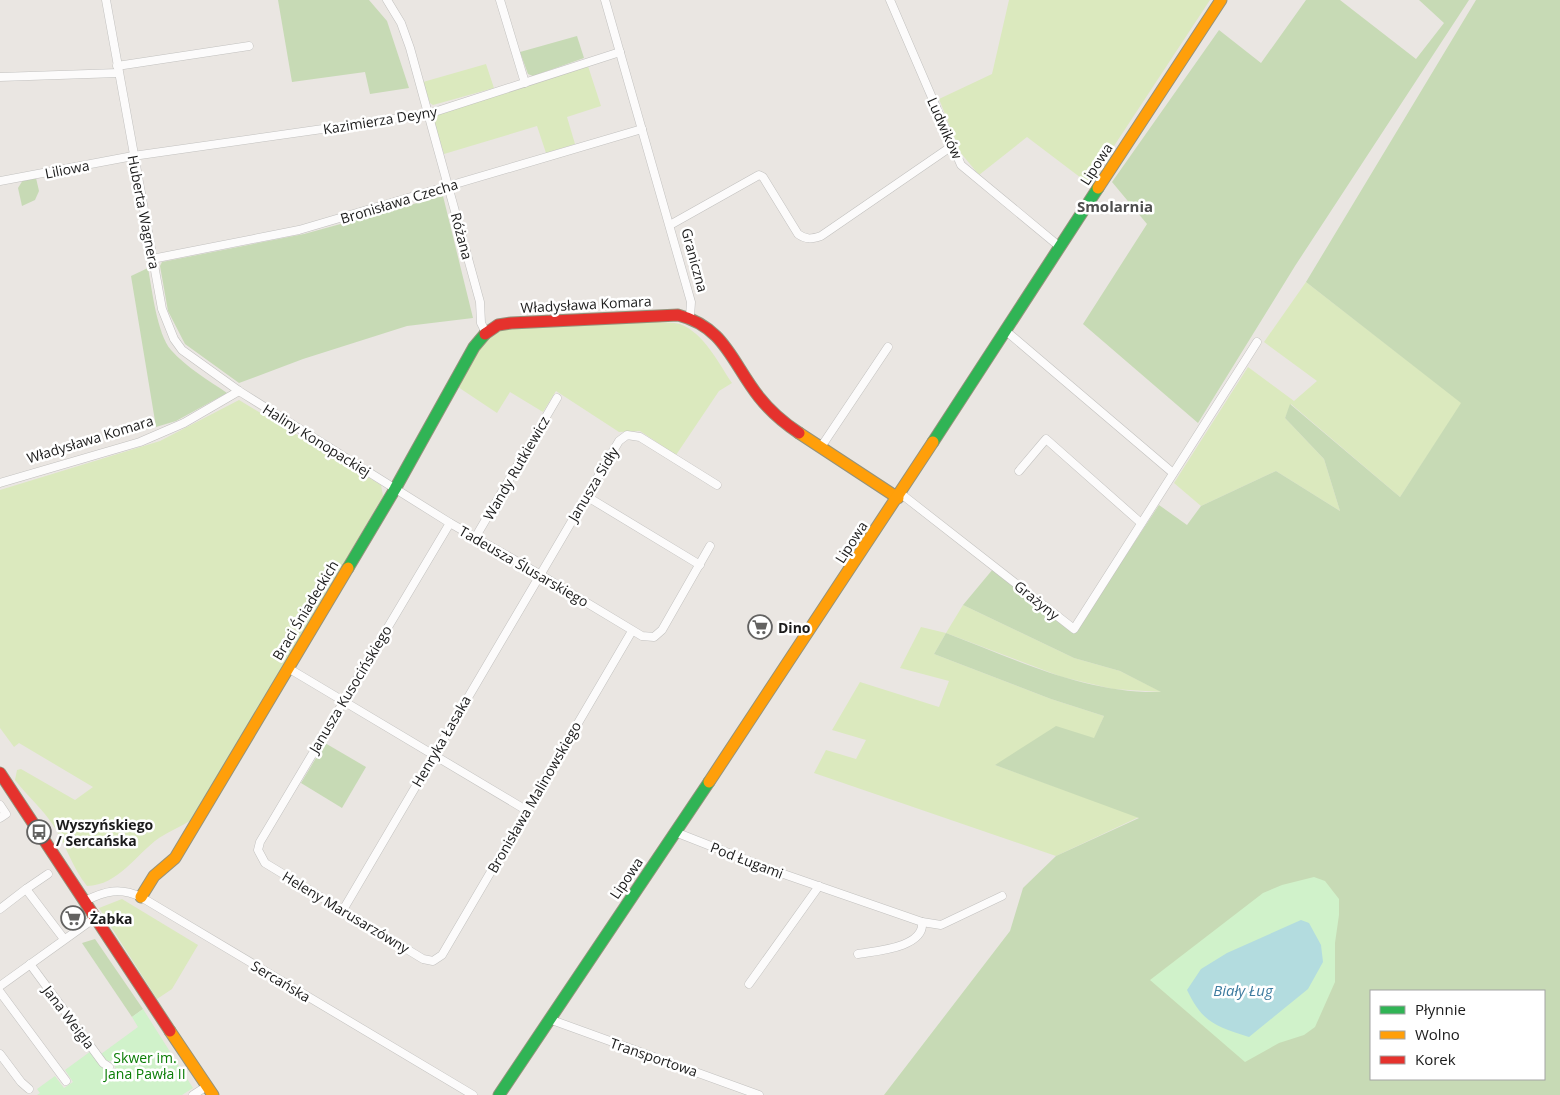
<svg xmlns="http://www.w3.org/2000/svg" width="1560" height="1095" viewBox="0 0 1560 1095" font-family="'Open Sans',sans-serif">
<rect width="100%" height="100%" fill="#eae6e2"/>
<g fill="#dbe9be">
<path d="M 1009,0 L 1210,0 L 1089,184 L 1027,137 L 979,175 L 960,152 L 939,99 L 992,74 Z"/>
<path d="M 486,64 L 494,88 L 433,105 L 430,103 L 423,82 Z"/>
<path d="M 588,66 L 601,106 L 567,117 L 575,144 L 546,153 L 537,126 L 444,154 L 432,116 Z"/>
<path d="M 1306,282 L 1462,403 L 1400,497 L 1291,404 L 1285,418 L 1324,459 L 1340,511 L 1276,471 L 1201,506 L 1174,483 L 1248,367 L 1294,401 L 1317,381 L 1264,342 Z"/>
<path d="M 656,322 C 664,323 673,322 680,324 C 704,333 719,364 732,383 L 719,391 L 676,455 L 640,431 L 619,432 L 556,391 L 543,412 L 510,392 L 497,413 L 458,387 L 483,342 L 489,335 L 504,329 Z"/>
<path d="M 239,400 L 381,485 L 383,496 L 193,819 C 182,826 170,831 159,838 C 135,855 119,885 87,886 C 72,868 66,844 53,825 C 43,809 27,796 15,780 L 17,770 L 21,769 L 75,800 L 93,787 L 19,743 L 14,747 L 0,728 L 0,490 L 160,441 Z"/>
<path d="M 963,605 L 1074,658 L 1120,671 L 1162,692 L 1113,689 L 1062,677 L 946,633 L 934,654 L 1051,699 L 1104,716 L 1094,739 L 995,765 L 1139,817 L 1056,856 L 814,773 L 826,750 L 856,759 L 866,740 L 832,730 L 860,682 L 939,707 L 949,681 L 900,668 L 921,627 L 946,633 Z"/>
<path d="M 122,899 L 198,945 L 172,989 L 157,999 L 99,908 Z"/>
</g>
<g fill="#c7dab5" fill-rule="evenodd">
<path d="M 278,0 L 369,0 L 387,21 L 409,88 L 370,94 L 365,72 L 292,82 Z"/>
<path d="M 1306,0 L 1340,0 L 1416,59 L 1444,23 L 1419,0 L 1469,0 L 1295,266 L 1198,423 L 1083,324 L 1147,224 L 1112,182 L 1219,30 L 1261,63 Z"/>
<path d="M 1476,0 L 1560,0 L 1560,1095 L 884,1095 L 1010,931 L 1023,888 L 1056,856 L 1139,818 L 995,765 L 1056,726 L 1094,738 L 1104,716 L 1051,699 L 934,654 L 946,633 C 1015,659 1085,694 1161,692 L 1120,671 L 1074,658 L 963,605 L 993,569 L 1074,634 L 1159,505 L 1187,525 L 1201,506 L 1276,471 L 1340,511 L 1324,459 L 1285,418 L 1290,404 L 1400,497 L 1461,403 L 1306,282 ZM 1371,991 L 1544,991 L 1544,1079 L 1371,1079 Z"/>
<path d="M 577,36 L 584,58 L 533,76 L 528,74 L 520,52 Z"/>
<path d="M 36,178 L 39,191 L 35,200 L 22,206 L 18,188 L 23,180 Z"/>
<path d="M 443,196 L 473,318 L 407,326 L 303,359 L 239,383 L 185,344 L 168,311 L 160,266 L 162,262 L 304,234 Z"/>
<path d="M 148,268 C 152,289 157,334 171,350 C 186,367 208,380 227,393 L 176,421 L 156,427 L 131,276 Z"/>
<path d="M 325,743 L 366,767 L 342,808 L 301,783 Z"/>
<path d="M 95,939 L 143,1009 L 132,1017 L 82,943 Z"/>
</g>
<g fill="#d0f2ca">
<path d="M 1314,877 L 1325,881 L 1339,899 L 1339,915 L 1335,943 L 1335,982 L 1315,1027 L 1304,1035 L 1279,1043 L 1245,1062 L 1150,980 L 1263,893 L 1282,885 Z"/>
<path d="M 143,1009 L 193,1088 L 182,1095 L 37,1095 L 40,1093 L 37,1089 L 55,1076 L 64,1088 L 73,1082 L 65,1070 L 91,1051 L 107,1073 L 116,1070 L 113,1061 L 107,1061 L 101,1054 L 138,1027 L 132,1017 Z"/>
</g>
<path fill="#b3dcdf" d="M 1301,920 L 1309,923 L 1321,945 L 1323,962 L 1308,989 L 1249,1037 C 1215,1026 1203,1023 1187,990 L 1201,969 L 1227,953 Z"/>
<g fill="none" stroke-linecap="round" stroke-linejoin="round">
<g stroke="#c2c1bf" stroke-width="9">
<g id="street">
<path d="M 106,0 L 162,309 L 174,339 L 182,350 L 239,391 L 450,523 L 539,574 L 642,636 L 654,637 L 662,630 L 710,546"/>
<path d="M 387,0 L 401,23 L 410,48 L 480,302 L 481,323 L 485,331"/>
<path d="M 500,0 L 525,83"/>
<path d="M 605,0 L 691,302 L 690,317"/>
<path d="M 890,0 L 961,165 L 1060,247"/>
<path d="M 117,66 L 249,46"/>
<path d="M 0,77 L 118,73"/>
<path d="M 0,181 L 133,156 L 428,114 L 620,52"/>
<path d="M 670,225 L 759,175 L 763,177 L 798,234 C 806,240 812,239 821,236 L 952,146"/>
<path d="M 152,259 L 299,230 L 642,129"/>
<path d="M 1006,331 L 1173,473"/>
<path d="M 821,447 L 888,347"/>
<path d="M 1019,471 L 1046,439 L 1141,523"/>
<path d="M 0,483 L 140,442 L 184,423 L 239,391"/>
<path d="M 900,493 L 1074,629 L 1257,342"/>
<path d="M 586,496 L 700,565"/>
<path d="M 450,523 L 260,842 L 258,850 L 265,863 L 423,959 L 433,961 L 442,955 L 632,631"/>
<path d="M 475,538 L 557,398"/>
<path d="M 288,668 L 526,810"/>
<path d="M 0,805 L 6,814 L 0,818"/>
<path d="M 675,832 L 772,870 L 922,922 C 925,948 875,951 858,954"/>
<path d="M 26,889 L 48,874"/>
<path d="M 85,901 C 105,891 120,887 141,897 L 473,1095"/>
<path d="M 0,909 L 26,889 L 64,939"/>
<path d="M 343,910 L 619,441 L 627,435 L 640,437 L 717,485"/>
<path d="M 922,922 L 941,925 L 1002,896"/>
<path d="M 30,964 L 103,1063 L 109,1067"/>
<path d="M 749,984 L 819,886"/>
<path d="M 0,986 L 96,917"/>
<path d="M 0,992 L 66,1081"/>
<path d="M 549,1019 L 759,1095"/>
<path d="M 0,1054 L 21,1082 L 29,1089"/>
<path d="M 193,1095 L 207,1086"/>
</g>
</g>
<g stroke="#94927b" stroke-width="13">
<g id="fast">
<path d="M 933,442 L 1098,188"/>
<path d="M 348,568 L 395,489 L 474,347 L 485,334"/>
<path d="M 499,1095 L 709,782"/>
</g>
</g>
<g stroke="#94927b" stroke-width="13">
<g id="slow">
<path d="M 1098,188 L 1221,0"/>
<path d="M 799,433 L 898,498"/>
<path d="M 709,782 L 933,442"/>
<path d="M 141,897 L 154,876 L 175,858 L 348,568"/>
<path d="M 170,1031 L 213,1095"/>
</g>
</g>
<g stroke="#94927b" stroke-width="13">
<g id="jam">
<path d="M 485,334 L 498,325 L 511,323 L 678,315 C 725,327 732,363 759,397 C 770,411 784,423 799,433"/>
<path d="M 0,773 L 170,1031"/>
</g>
</g>
<use href="#street" stroke="#fcfbfb" stroke-width="8"/>
<use href="#fast" stroke="#30b455" stroke-width="11"/>
<use href="#slow" stroke="#ff9f0a" stroke-width="11"/>
<use href="#jam" stroke="#e5322d" stroke-width="11"/>
</g>
<defs>
<g id="supermarket-ring" transform="scale(1.25)"><circle r="9.5" fill="#fff" stroke="#636261" stroke-width="1.5"/><path d="M-6-5.5h2.5l.6 2H6L4.5 2H-2.5L-4.4-4H-6ZM-1.5 3.2a1.3 1.3 0 1 0 .1 0ZM3 3.2a1.3 1.3 0 1 0 .1 0Z" fill="#636261"/></g>
<g id="bus-ring" transform="scale(1.25)"><circle r="9.5" fill="#fff" stroke="#636261" stroke-width="1.5"/><path d="M-5-6H5V4H4V6H2V4H-2V6H-4V4H-5ZM-3.5-4V0h7V-4ZM-3.5 1.2v1.5H-2V1.2ZM2 1.2v1.5H3.5V1.2Z" fill="#636261"/></g>
</defs>
<g fill-rule="evenodd">
<use href="#supermarket-ring" x="760" y="627"/>
<use href="#bus-ring" x="39" y="832"/>
<use href="#supermarket-ring" x="73" y="918"/>
</g>
<g text-anchor="middle" dominant-baseline="central" stroke-width="5" stroke-linejoin="round" paint-order="stroke">
<g font-size="14" fill="#1b1b1b" stroke="#fff">
<text transform="translate(380 120) rotate(-9)">Kazimierza Deyny</text>
<text transform="translate(945 128) rotate(66)">Ludwików</text>
<text transform="translate(1096 164) rotate(-57)">Lipowa</text>
<text transform="translate(67 169) rotate(-11)">Liliowa</text>
<text transform="translate(399 201) rotate(-17)">Bronisława Czecha</text>
<text transform="translate(144 212) rotate(79)">Huberta Wagnera</text>
<text transform="translate(462 236) rotate(75)">Różana</text>
<text transform="translate(695 260) rotate(75)">Graniczna</text>
<text transform="translate(586 304) rotate(-3)">Władysława Komara</text>
<text transform="translate(90 439) rotate(-17)">Władysława Komara</text>
<text transform="translate(317 440) rotate(32)">Haliny Konopackiej</text>
<text transform="translate(516 468) rotate(-60)">Wandy Rutkiewicz</text>
<text transform="translate(593 484) rotate(-59)">Janusza Sidły</text>
<text transform="translate(851 542) rotate(-57)">Lipowa</text>
<text transform="translate(524 566) rotate(30)">Tadeusza Ślusarskiego</text>
<text transform="translate(1037 600) rotate(39)">Grażyny</text>
<text transform="translate(305 610) rotate(-59)">Braci Śniadeckich</text>
<text transform="translate(350 689) rotate(-59)">Janusza Kusocińskiego</text>
<text transform="translate(441 741) rotate(-60)">Henryka Łasaka</text>
<text transform="translate(534 797) rotate(-60)">Bronisława Malinowskiego</text>
<text transform="translate(747 860) rotate(21)">Pod Ługami</text>
<text transform="translate(626 878) rotate(-56)">Lipowa</text>
<text transform="translate(346 912) rotate(31)">Heleny Marusarzówny</text>
<text transform="translate(281 981) rotate(31)">Sercańska</text>
<text transform="translate(69 1017) rotate(53)">Jana Weigla</text>
<text transform="translate(654 1057) rotate(19)">Transportowa</text>
</g>
<g font-size="14" font-weight="bold" fill="#1b1b1b" stroke="#fff" text-anchor="start">
<text x="778" y="627">Dino</text>
<text x="56" y="824">Wyszyńskiego<tspan x="56" dy="16">/ Sercańska</tspan></text>
<text x="90" y="918">Żabka</text>
</g>
<g font-size="14" fill="#0a7d05" stroke="#fff">
<text x="145" y="1057">Skwer im.<tspan x="145" dy="16">Jana Pawła II</tspan></text>
</g>
<g font-size="15" font-weight="bold" fill="#4e4e4e" stroke="#fff">
<text x="1115" y="206">Smolarnia</text>
</g>
<g font-size="15" font-style="italic" fill="#3e7b9f" stroke="#fff">
<text x="1243" y="990">Biały Ług</text>
</g>
</g>
<rect x="1370" y="990" width="175" height="90" fill="#ffffff" stroke="#a4a4a4"/>
<rect x="1380" y="1006" width="25" height="8" fill="#30b455" stroke="#a4a4a4"/>
<text x="1415" y="1015" font-size="15" fill="#1b1b1b">Płynnie</text>
<rect x="1380" y="1031" width="25" height="8" fill="#ff9f0a" stroke="#a4a4a4"/>
<text x="1415" y="1040" font-size="15" fill="#1b1b1b">Wolno</text>
<rect x="1380" y="1056" width="25" height="8" fill="#e5322d" stroke="#a4a4a4"/>
<text x="1415" y="1065" font-size="15" fill="#1b1b1b">Korek</text>
</svg>
